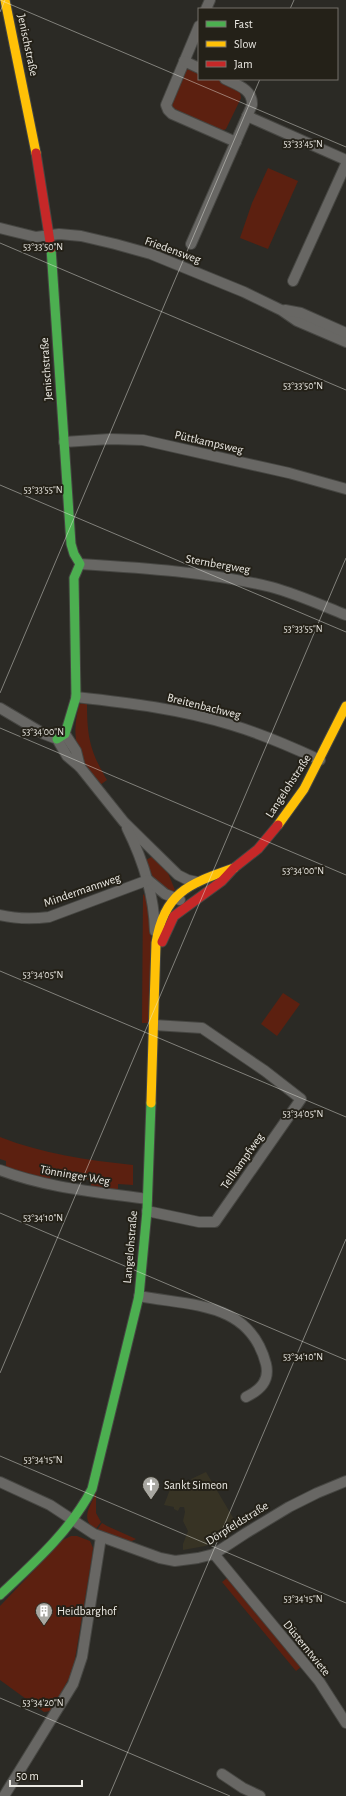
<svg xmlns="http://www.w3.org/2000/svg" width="346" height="1796" viewBox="0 0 346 1796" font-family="'Alegreya Sans',sans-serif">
<rect width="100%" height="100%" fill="#2b2a25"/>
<path fill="#373324" d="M 206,1472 L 238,1526 L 205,1546 L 183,1550 L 183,1544 L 188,1531 L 183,1521 L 185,1512 L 184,1507 L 180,1507 L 178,1511 L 174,1509 L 174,1507 L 164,1505 L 171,1487 L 176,1489 L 192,1481 L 191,1479 Z"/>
<g fill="#5c2010">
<path d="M 189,69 L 199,71 L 199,79 L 217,79 L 236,87 L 240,92 L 241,98 L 226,129 L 221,131 L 174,110 L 171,105 L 186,70 Z"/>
<path d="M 268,168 L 298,181 L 268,249 L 240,238 L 252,203 Z"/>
<path d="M 82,703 L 87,703 C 87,737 90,751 107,780 L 100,785 C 78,756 70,742 79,705 Z"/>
<path d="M 153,856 L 168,873 L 175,890 L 173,893 L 155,883 L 146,860 Z"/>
<path d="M 143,894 C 156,906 150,1002 149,1023 L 142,1023 Z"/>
<path d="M 283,993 L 300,1004 L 277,1036 L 261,1024 Z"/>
<path d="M 0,1137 C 43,1154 87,1160 133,1165 L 133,1185 L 118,1184 L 118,1191 L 91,1188 L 91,1180 L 51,1172 L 50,1181 L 6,1168 L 6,1161 L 0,1159 Z"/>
<path d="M 96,1493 L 96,1513 L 101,1522 L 95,1530 C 80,1518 90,1507 96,1493 Z"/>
<path d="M 102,1523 L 107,1526 L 136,1539 L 130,1542 L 97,1530 Z"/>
<path d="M 71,1536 L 77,1536 L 90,1541 L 93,1548 L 92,1557 L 73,1671 L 51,1711 L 44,1712 L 0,1680 L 0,1606 L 63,1540 Z"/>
<path d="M 227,1578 L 301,1667 L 296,1671 L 222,1582 Z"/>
</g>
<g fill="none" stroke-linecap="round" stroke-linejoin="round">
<g stroke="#464642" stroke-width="12">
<g id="street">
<path d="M 206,9 L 210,0"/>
<path d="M 199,26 L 166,105 L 168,110 L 172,114 L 236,142"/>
<path d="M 184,61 L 199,68"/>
<path d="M 247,116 L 346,160"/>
<path d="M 0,228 L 36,237 L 59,234 L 81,236 L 115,244 L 151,254 L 244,292 L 281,310 L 297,321 L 346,342"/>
<path d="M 191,244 L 252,105 C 253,89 237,85 225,79"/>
<path d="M 293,281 L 346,164"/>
<path d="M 285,310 L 301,313 L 346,333"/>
<path d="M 64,442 L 110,439 L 143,440 L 289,473 L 346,489"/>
<path d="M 80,564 C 144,568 208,572 271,587 C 297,594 321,605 346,615"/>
<path d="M 76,697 C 129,703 181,709 232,725 C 262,734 292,747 320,760"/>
<path d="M 0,708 L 44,734 L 57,739 L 67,756 L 80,767 L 124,822 L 178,875 L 188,880 L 197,882"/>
<path d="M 65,734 L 76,751 L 80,767"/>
<path d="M 127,828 C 143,860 154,894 155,931"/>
<path d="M 148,880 L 165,894 L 180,900"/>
<path d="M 0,915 C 17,919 32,919 49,917 L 148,880"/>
<path d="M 0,1170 C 47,1188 97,1192 147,1199"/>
<path d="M 147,1211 L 199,1222 L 215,1222 L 301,1099 L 265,1071 L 202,1028 L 154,1025"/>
<path d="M 139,1296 C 190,1306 250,1301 266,1364 C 270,1381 260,1390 246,1397"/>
<path d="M 0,1482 L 50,1505 L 94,1534 L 160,1558 L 175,1561 L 198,1558 L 214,1554 L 246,1533 L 289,1507 L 317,1493 L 346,1481"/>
<path d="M 214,1554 L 319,1681 L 346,1723"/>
<path d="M 222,1774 L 243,1788 L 260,1796"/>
<path d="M 4,1796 L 73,1684 L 82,1657 L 101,1537"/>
</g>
</g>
<g stroke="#464642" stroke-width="11">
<g id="fast">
<path d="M 51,248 L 71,544 L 74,554 L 80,564 L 74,578 L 76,697 L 65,734 L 57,739"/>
<path d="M 0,1595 C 34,1563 70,1531 92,1489 L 139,1296 L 147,1211 L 151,1103"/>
</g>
</g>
<g stroke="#464642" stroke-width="11">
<g id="slow">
<path d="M 5,0 L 36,153"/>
<path d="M 278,825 L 304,789 L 346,706"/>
<path d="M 151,1103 L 156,943 C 164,892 189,884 234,868"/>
</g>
</g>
<g stroke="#464642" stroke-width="11">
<g id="jam">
<path d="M 36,153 L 51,248"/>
<path d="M 162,942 L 174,916 L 222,881 L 234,868 L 258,849 L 278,825"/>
</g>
</g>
<use href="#street" stroke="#686764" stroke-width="10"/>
<use href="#fast" stroke="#4caf50" stroke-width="9"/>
<use href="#slow" stroke="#ffc107" stroke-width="9"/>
<use href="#jam" stroke="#c62828" stroke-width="9"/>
</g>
<path fill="none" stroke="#eceae4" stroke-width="1" stroke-opacity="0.45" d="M 0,0 L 346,147M 290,9 L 294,0M 0,12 L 5,0M 0,243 L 346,390M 0,485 L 346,632M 0,693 L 260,79M 0,728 L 346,875M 0,971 L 346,1117M 0,1213 L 346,1360M 0,1373 L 346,558M 0,1456 L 346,1603M 0,1698 L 230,1796M 109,1796 L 346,1239"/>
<defs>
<g id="church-pin" transform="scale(0.9)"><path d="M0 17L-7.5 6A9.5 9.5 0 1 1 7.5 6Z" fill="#a8a7a1" stroke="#242118"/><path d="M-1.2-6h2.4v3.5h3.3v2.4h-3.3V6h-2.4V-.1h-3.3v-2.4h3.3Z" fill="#fff"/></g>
<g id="building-pin" transform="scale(0.9)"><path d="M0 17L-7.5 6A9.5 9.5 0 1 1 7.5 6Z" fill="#a8a7a1" stroke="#242118"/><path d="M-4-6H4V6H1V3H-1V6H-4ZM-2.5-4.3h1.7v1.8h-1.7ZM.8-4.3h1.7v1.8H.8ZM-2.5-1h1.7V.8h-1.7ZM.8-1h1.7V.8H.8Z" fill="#fff"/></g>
</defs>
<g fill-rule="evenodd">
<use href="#church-pin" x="151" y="1485"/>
<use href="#building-pin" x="44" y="1611"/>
</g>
<g text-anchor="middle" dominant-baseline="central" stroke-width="4" stroke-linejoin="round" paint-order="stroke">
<g font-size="12" fill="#eceae4" stroke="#242118">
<text transform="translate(28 45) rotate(78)">Jenischstraße</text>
<text transform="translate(173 250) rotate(20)">Friedensweg</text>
<text transform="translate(46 369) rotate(-94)">Jenischstraße</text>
<text transform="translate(209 442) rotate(13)">Püttkampsweg</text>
<text transform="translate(218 564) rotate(10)">Sternbergweg</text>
<text transform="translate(204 706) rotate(14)">Breitenbachweg</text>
<text transform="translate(288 786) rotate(-57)">Langelohstraße</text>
<text transform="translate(82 890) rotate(-19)">Mindermannweg</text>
<text transform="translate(242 1161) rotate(-55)">Tellkampfweg</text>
<text transform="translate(75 1175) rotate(10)">Tönninger Weg</text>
<text transform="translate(130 1247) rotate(-85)">Langelohstraße</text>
<text transform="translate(237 1523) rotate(-32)">Dörpfeldstraße</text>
<text transform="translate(307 1648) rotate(51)">Düsterntwiete</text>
</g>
<g font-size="12" fill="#eceae4" stroke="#242118" text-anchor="start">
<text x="164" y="1485">Sankt Simeon</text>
<text x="57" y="1611">Heidbarghof</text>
</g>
</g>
<g font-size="10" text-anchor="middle" fill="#eceae4" stroke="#242118" stroke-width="4" stroke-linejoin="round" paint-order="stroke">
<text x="303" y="147">53°33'45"N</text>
<text x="43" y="250">53°33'50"N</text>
<text x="303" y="389">53°33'50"N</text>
<text x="43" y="493">53°33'55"N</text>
<text x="303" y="632">53°33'55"N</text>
<text x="43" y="735">53°34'00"N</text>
<text x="303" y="874">53°34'00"N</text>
<text x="43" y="978">53°34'05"N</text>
<text x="303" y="1117">53°34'05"N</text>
<text x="43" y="1221">53°34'10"N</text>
<text x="303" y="1360">53°34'10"N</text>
<text x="43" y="1463">53°34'15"N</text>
<text x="303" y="1602">53°34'15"N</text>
<text x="43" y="1706">53°34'20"N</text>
</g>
<rect x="198" y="8" width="140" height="72" fill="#242118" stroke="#74716a"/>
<rect x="206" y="21" width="20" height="6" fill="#4caf50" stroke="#74716a"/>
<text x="234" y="28" font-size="12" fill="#eceae4">Fast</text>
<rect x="206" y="41" width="20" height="6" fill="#ffc107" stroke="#74716a"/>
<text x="234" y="48" font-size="12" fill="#eceae4">Slow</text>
<rect x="206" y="61" width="20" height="6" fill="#c62828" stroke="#74716a"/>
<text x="234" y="68" font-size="12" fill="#eceae4">Jam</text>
<path d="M10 1780v6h72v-6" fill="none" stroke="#eceae4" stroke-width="2"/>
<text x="16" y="1780" font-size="12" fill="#eceae4" stroke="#242118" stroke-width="3" paint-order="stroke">50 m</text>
</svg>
